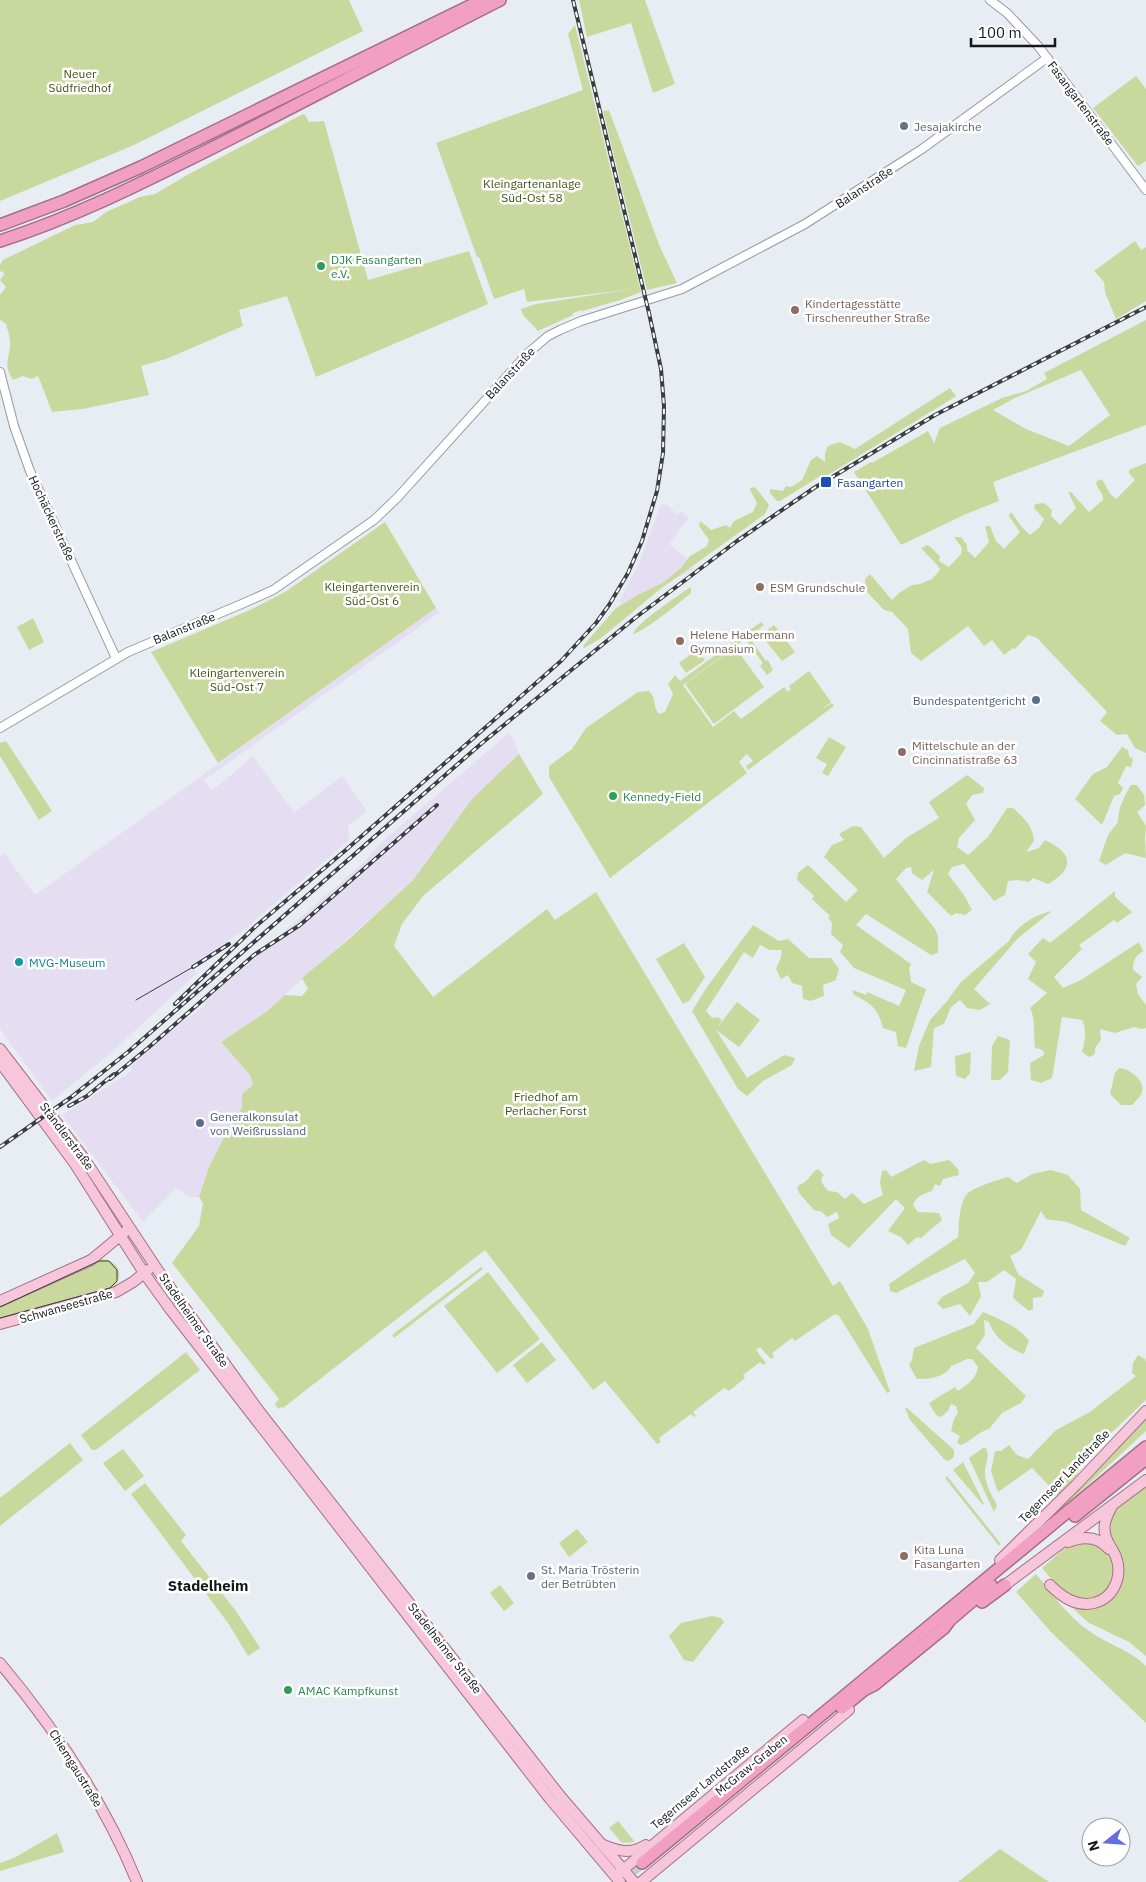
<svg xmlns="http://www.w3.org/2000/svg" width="1146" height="1882" viewBox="0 0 1146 1882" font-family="'IBM Plex Sans',sans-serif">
<rect width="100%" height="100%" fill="#e8ecf3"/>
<g fill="#e5def3">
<path d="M 661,504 L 668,505 L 677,515 L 681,511 L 689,518 L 669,544 L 688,559 L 686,561 L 694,569 L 623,605 L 619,602 L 640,561 Z"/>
<path d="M 436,608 L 439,613 L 204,780 L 212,791 L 253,756 L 294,812 L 342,776 L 367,811 L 348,826 L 349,840 L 245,929 L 192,965 L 197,973 L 112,1052 L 52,1101 L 0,1029 L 0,856 L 4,853 L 35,895 Z"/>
<path d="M 509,733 L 513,739 L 519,754 L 472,799 L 413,880 L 266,1012 L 221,1042 L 250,1075 L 253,1085 L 243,1101 L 242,1108 L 224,1137 L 209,1167 L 199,1197 L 189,1197 L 176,1188 L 143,1222 L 62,1115 L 132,1071 L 130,1067 L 179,1024 L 205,1006 L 203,1003 L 266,948 L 280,939 L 279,936 L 362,864 L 383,841 Z"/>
</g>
<g fill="#c9d99e" fill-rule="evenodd">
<path d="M 0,0 L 349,0 L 363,31 L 134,145 L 0,201 Z"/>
<path d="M 579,0 L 645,0 L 675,84 L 653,93 L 631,23 L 587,37 Z"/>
<path d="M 575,25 L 641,292 L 620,300 L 583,311 L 582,310 L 573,313 L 573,315 L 538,331 L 523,315 L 521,309 L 536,304 L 633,289 L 527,302 L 524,289 L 494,299 L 479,257 L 477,257 L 436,143 L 583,90 L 568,34 Z"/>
<path d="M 1136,76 L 1146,89 L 1146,161 L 1138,166 L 1093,108 Z"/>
<path d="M 609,110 L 660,247 L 677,283 L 647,290 L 603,111 Z"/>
<path d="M 303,114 L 305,115 L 309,122 L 324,121 L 368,280 L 469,251 L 488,304 L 316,377 L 287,296 L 239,310 L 243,326 L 166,359 L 141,366 L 149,395 L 83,409 L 52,412 L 39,378 L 37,376 L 32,379 L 23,376 L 13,380 C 2,364 11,356 10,341 C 10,335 7,329 6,324 L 0,320 L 0,295 L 6,287 L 0,280 L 4,275 L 3,271 L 0,272 L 0,265 L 3,260 L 75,225 L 93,222 L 106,212 L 140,197 L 155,194 L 189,174 Z"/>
<path d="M 1135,241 L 1141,250 L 1146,247 L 1146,301 L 1116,319 L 1105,292 L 1104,282 L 1094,271 Z"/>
<path d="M 1146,320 L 1146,425 L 993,482 L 999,501 L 966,514 L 901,545 L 854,472 L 871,462 L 872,463 L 928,431 L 934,443 L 940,428 L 1002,398 L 1026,391 L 1047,379 L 1044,373 ZM 1081,370 L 1110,415 L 1069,446 L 1026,429 L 993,410 L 1015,398 Z"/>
<path d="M 950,388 L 956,396 L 950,400 L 823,478 L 822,475 L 780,501 L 777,501 L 770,493 L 770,489 L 783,491 L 786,486 L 791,487 L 802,480 L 811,460 L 817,456 L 825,462 L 825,453 L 828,446 L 840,442 L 855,449 Z"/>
<path d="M 1146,463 L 1146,753 L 1135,748 L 1127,734 L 1117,735 L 1100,721 L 1107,712 L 1037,638 L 1028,635 L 1015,649 L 1013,648 L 1004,655 L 992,640 L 984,646 L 968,626 L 921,661 L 911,653 L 908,629 L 892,612 L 884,610 L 866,591 L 865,579 L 870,574 L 892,600 L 899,593 L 912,585 L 920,584 L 932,579 L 940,570 L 938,566 L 921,548 L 928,545 L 940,556 L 939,561 L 949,567 L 961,554 L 962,548 L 954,537 L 961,537 L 967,545 L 967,550 L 975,558 L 989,542 L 985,526 L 990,526 L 996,541 L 1004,549 L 1020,532 L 1009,516 L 1009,514 L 1012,513 L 1021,526 L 1030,535 L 1039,528 L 1044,519 L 1034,508 L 1035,504 L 1044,503 L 1052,510 L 1051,516 L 1060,525 L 1076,508 L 1068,492 L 1071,492 L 1089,512 L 1103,500 L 1103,496 L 1096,484 L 1097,481 L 1102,479 L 1110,494 L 1116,499 L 1135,480 L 1129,473 L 1129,470 Z"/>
<path d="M 755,487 L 769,505 L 765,514 L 659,590 L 600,639 L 584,648 L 583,646 L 616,608 L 638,595 L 664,582 L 681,568 L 690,556 L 707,546 L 709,540 L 699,526 L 700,521 L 711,530 L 726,525 L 730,528 L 734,521 L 753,512 L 757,503 L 750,490 L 751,488 Z"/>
<path d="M 385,522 L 436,608 L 218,763 L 151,652 L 250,610 L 285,592 Z"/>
<path d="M 691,587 L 691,593 C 680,602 644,632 633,634 C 636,623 679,595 691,587 Z"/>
<path d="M 33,618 L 44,642 L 29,650 L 17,627 Z"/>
<path d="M 761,622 L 764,625 L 749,637 L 766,661 L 768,660 L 773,670 L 767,675 L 760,666 L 763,663 L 745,639 L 683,685 L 713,727 L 734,711 L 741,719 L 784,687 L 788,692 L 791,689 L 789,686 L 809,671 L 831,702 L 822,709 L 832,703 L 834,706 L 748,770 L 746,766 L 753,761 L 747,754 L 739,762 L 747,773 L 610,878 L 549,777 L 549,766 L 572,749 L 586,728 L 638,692 L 649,691 C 657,699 652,706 659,714 L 665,712 L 673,694 L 668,684 L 675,675 L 680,681 Z"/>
<path d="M 774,625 L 795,652 L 782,661 L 761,635 Z"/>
<path d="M 735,647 L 764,687 L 714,724 L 685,684 Z"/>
<path d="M 697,650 L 705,660 L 686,673 L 679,663 Z"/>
<path d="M 829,737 L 846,747 L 828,776 L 822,773 L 827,764 L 816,758 Z"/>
<path d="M 6,741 L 52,811 L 39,820 L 0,756 L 0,743 Z"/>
<path d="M 1122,747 L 1128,750 L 1129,756 L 1133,759 L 1131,767 L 1126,766 L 1118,783 L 1123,788 L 1120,794 L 1114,796 L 1103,823 L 1101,824 L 1075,799 L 1093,774 L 1107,767 Z"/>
<path d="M 519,754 L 543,794 L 423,896 L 402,924 L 394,946 L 433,997 L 547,909 L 555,920 L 596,892 L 833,1286 L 840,1281 L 868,1329 L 890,1392 L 887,1393 L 839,1316 L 835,1314 L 795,1341 L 792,1338 L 772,1353 L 774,1357 L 771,1359 L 760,1347 L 756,1350 L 766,1363 L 763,1365 L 760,1362 L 743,1375 L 745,1378 L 729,1391 L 724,1388 L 693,1412 L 696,1416 L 694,1417 L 691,1414 L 659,1438 L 661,1442 L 657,1444 L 605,1381 L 593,1390 L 485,1250 L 283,1408 L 281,1407 L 278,1409 L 275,1404 L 279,1399 L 172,1263 L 199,1226 L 203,1203 L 199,1197 L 209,1167 L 224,1137 L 242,1108 L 242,1094 L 253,1085 L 250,1075 L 221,1042 L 266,1012 L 285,995 L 302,996 L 308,989 L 302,978 L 348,940 L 413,880 L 472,799 Z"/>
<path d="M 967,775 L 984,788 L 983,793 L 972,795 L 966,804 L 975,820 L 959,838 L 957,847 L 968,855 L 988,837 L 1007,808 L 1013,808 C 1024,818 1033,826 1034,841 L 1026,852 L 1039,848 L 1045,840 C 1051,843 1059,847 1063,852 C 1075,866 1059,878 1048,884 L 1033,878 L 1029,882 L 1018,880 L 1008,881 L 1005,895 L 994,901 L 964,864 L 952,867 L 948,874 L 964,895 L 972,910 L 965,915 L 956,913 L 951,916 L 927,892 L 934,870 L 922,880 L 912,873 L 911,867 L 906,868 L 896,879 L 935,929 L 938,936 L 938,953 L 931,955 L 866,914 L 856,925 L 911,964 L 909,968 L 911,982 L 926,989 L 906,1048 L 898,1046 L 896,1032 L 883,1028 C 877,1006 871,1004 853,994 L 853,990 L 866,995 L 867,992 L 899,1006 L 906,990 L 854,968 L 840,952 L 843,945 L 831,934 L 832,923 L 828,918 L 830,916 L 812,899 L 814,896 L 797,880 L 798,873 L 808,865 L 846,902 L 858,890 L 824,857 L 832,845 L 844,840 L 839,834 L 853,826 L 861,827 L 884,858 L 906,838 L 939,818 L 929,802 Z"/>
<path d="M 1131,785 L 1137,785 L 1144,795 L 1145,805 L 1137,812 L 1146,826 L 1145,838 L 1146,858 L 1125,853 L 1106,865 L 1099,861 L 1108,835 L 1118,822 C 1118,808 1124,797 1131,785 Z"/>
<path d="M 1115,891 L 1115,897 L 1132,912 L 1117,923 L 1114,920 L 1079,945 L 1082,949 L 1054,977 L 1063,988 L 1081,980 L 1139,942 L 1143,951 C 1135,956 1133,961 1133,970 L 1142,977 L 1136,984 L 1138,994 L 1146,1005 L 1146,1028 L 1142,1029 L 1134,1027 L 1115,1033 L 1100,1029 L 1101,1040 L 1095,1048 L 1095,1054 L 1089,1057 L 1082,1052 C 1085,1041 1087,1030 1082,1020 L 1062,1017 L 1052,1078 L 1041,1083 L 1031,1080 L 1030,1063 L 1044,1055 L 1043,1050 L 1035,1048 C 1033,1035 1036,1020 1030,1008 L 1047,993 L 1028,979 L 1036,962 L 1028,954 L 1043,938 L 1050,943 Z"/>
<path d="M 1052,911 L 1018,938 L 974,989 L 990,1004 L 980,1010 L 967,1008 L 960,1000 L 951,1007 L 944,1024 L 934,1028 L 931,1067 L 914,1071 L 919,1046 L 930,1020 L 947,1001 L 961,982 L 1009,941 C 1016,926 1036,914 1052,911 Z"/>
<path d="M 753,925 L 779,941 L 788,939 L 809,958 L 831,958 L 839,969 L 836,980 L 823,985 L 824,996 L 811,1001 L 803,999 L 802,986 L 792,983 L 788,975 L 781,979 L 776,969 L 781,957 L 782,950 L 770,950 L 760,945 L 753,958 L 744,952 L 706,1011 L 712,1018 L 718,1017 L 722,1020 L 717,1028 L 737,1002 L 760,1020 L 739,1047 L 716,1030 L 747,1078 L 784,1055 L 795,1058 L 792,1065 L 763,1081 L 747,1096 L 738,1089 L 692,1011 L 707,987 Z"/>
<path d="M 684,943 L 705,977 L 689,1001 L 683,1004 L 656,959 Z"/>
<path d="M 998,1036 L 1010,1040 L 1008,1072 L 1000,1080 L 991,1080 L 992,1046 Z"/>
<path d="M 971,1052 L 970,1073 L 965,1079 L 956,1076 L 955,1056 Z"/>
<path d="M 1119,1068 C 1128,1068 1146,1080 1142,1092 C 1141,1096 1135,1102 1132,1105 L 1121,1105 L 1110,1094 L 1115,1073 Z"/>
<path d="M 924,1160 L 930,1164 L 949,1160 L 958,1169 L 959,1175 L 943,1179 L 940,1186 L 935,1184 L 932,1191 C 923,1194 916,1196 913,1205 L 918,1212 L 939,1213 L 942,1220 L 921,1238 L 917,1237 L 908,1245 L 901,1237 L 888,1231 L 905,1208 L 896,1199 L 849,1248 L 831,1235 L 828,1224 L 839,1218 L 837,1212 L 827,1217 L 822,1212 L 814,1210 L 799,1193 L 797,1188 L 799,1185 C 810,1181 810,1173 818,1169 L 824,1175 L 821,1178 L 822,1183 L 828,1191 L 837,1192 L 845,1199 L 852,1193 L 864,1204 L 883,1195 L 880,1183 L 882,1171 L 886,1170 L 891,1177 Z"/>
<path d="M 1051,1170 L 1068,1175 L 1080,1189 L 1081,1210 L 1130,1238 L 1125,1246 L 1067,1222 L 1046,1219 L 1041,1211 L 1021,1250 L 1010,1256 L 1018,1274 L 1044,1291 L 1042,1297 L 1033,1298 L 1033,1309 L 1029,1311 L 1013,1298 L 1016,1279 L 1004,1270 L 987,1282 L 978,1282 L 981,1296 L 970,1316 L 960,1304 L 943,1309 L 937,1303 L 942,1297 L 968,1283 L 975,1273 L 965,1259 L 896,1293 L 890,1291 L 889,1284 L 958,1237 C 959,1225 959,1203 967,1194 C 974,1187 998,1180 1008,1177 L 1017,1183 L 1032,1174 Z"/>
<path d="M 103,1259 C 118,1261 125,1275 114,1287 L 0,1321 L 0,1304 L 97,1260 Z"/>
<path d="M 481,1267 L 483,1269 L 394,1338 L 392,1335 Z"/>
<path d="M 488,1272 L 540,1339 L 497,1373 L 444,1306 Z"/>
<path d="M 983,1312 C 999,1319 1020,1327 1029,1341 L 1024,1354 C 1010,1350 993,1336 989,1322 L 984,1320 L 985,1335 L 976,1348 L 1026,1396 L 1021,1403 L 1002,1413 L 989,1429 C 977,1432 972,1441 961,1445 L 957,1443 L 960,1436 L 951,1431 L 954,1419 L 958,1413 L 956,1406 L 951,1404 L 948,1411 L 941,1417 L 936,1415 L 929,1403 L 955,1387 L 958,1391 C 968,1384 976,1379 978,1367 L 972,1359 L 967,1359 L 951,1366 C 945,1378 928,1379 917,1379 L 909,1365 L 912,1360 L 914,1348 L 974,1324 Z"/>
<path d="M 542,1342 L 556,1360 L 527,1383 L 513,1365 Z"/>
<path d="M 186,1352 L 200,1370 L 96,1450 L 92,1450 L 81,1435 Z"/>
<path d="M 1138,1355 L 1145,1359 L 1146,1363 L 1146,1400 L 1088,1455 L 1076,1476 L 1058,1495 L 1032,1468 L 998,1492 L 991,1471 L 995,1451 L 1001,1451 L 1009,1445 L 1017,1455 L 1028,1459 L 1056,1430 L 1090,1412 L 1136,1376 L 1132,1373 L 1133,1363 Z"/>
<path d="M 906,1407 L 954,1450 L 954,1457 L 948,1461 L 944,1459 L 910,1420 L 905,1408 Z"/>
<path d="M 1146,1417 L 1146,1431 L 1002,1564 Z"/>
<path d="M 70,1443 L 83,1460 L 0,1526 L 0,1498 Z"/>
<path d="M 983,1448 L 986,1448 C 991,1457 984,1465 985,1475 C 986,1486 992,1496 997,1505 L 994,1512 L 969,1458 Z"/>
<path d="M 123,1449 L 144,1476 L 125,1491 L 103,1463 Z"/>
<path d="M 963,1462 L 984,1504 L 983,1505 L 953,1470 Z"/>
<path d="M 947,1476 L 1001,1544 L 999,1546 L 945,1478 Z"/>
<path d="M 145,1483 L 186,1535 L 181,1541 L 236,1611 L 260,1648 L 248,1656 L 228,1623 L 131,1494 Z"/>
<path d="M 1146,1485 L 1146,1656 L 1129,1642 L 1089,1623 L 1069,1605 L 1114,1594 C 1119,1586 1125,1578 1123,1569 C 1118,1546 1096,1529 1118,1507 C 1126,1499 1137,1492 1146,1485 Z"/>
<path d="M 577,1529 L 588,1542 L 569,1557 L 559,1543 Z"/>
<path d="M 1076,1543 C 1080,1543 1087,1542 1091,1543 C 1132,1552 1114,1615 1069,1596 C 1058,1591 1050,1577 1042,1568 L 1064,1549 Z"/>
<path d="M 1036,1574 C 1052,1593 1068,1617 1089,1631 C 1107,1644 1130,1650 1146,1666 L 1146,1723 L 1051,1632 L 1016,1592 Z"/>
<path d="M 500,1585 L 514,1603 L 504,1611 L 490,1593 Z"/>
<path d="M 712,1616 L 721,1618 L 724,1622 L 693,1662 L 684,1660 L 669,1636 L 681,1623 Z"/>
<path d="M 618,1821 L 635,1842 L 622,1843 L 609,1828 Z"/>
<path d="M 57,1833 L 64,1852 L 0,1871 L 0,1863 L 14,1858 Z"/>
<path d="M 1000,1849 L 1049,1882 L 958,1882 Z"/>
</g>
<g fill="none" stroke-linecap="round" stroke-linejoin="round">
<path stroke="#c8ccd2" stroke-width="11" stroke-dasharray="11 5.5" stroke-linecap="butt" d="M 620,1881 L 642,1863"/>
<g stroke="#96999f" stroke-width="10">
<g id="minor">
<path d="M 990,0 L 1007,13 L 1039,47 L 1146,190"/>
<path d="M 0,372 L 14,426 L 30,471 L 116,658"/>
<path d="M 0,728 L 128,652 L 244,603 L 273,590 L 374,520 L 397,498 L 528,353 L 548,336 L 560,330 L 581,321 L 682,289 L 805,224 L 922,149 L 1047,58"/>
</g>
</g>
<g stroke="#a47086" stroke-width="12">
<g id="major">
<path d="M 0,1049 L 83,1157 L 159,1272 L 259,1411 L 561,1797 L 634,1882"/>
<path d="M 0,1062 L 75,1164 L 144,1273 L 170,1309 L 550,1799 L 620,1882"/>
<path d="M 0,1301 L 91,1260 L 126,1231"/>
<path d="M 0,1324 L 116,1292 L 133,1282 L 148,1270"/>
<path d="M 1068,1542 C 1083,1536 1098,1536 1109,1549"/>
<path d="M 1000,1560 L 1076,1485 L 1146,1411"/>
<path d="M 1005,1585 L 1146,1480"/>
<path d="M 1050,1585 C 1062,1597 1076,1607 1094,1603 C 1114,1598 1123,1576 1116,1557 C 1113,1549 1106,1542 1105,1533 C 1103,1524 1107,1516 1111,1508"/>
<path d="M 0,1663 C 56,1730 104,1801 137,1882"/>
<path d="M 601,1844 C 618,1851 630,1855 646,1845"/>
<path d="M 618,1874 L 803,1720"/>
<path d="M 641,1882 L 849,1710"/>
</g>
</g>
<g stroke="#a47086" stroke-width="14">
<g id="highway">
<path d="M 0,225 L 64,201 L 141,167 L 482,0"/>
<path d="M 0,241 C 72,218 140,184 208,150 C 306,101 403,49 500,0"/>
<path d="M 1075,1516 L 1146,1459"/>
<path d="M 982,1602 L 1005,1585"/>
<path d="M 842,1708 L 864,1690 L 874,1685 L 944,1628 L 950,1620 L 991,1585"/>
<path d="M 642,1863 L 1146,1447"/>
</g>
</g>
<use href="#minor" stroke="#fff" stroke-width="8"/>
<use href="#major" stroke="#f7c6da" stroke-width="10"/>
<use href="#highway" stroke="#f1a0c1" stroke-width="11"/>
<g stroke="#3b3e41" stroke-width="1">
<path d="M 136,1000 L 193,967"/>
<path d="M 0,1307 L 99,1261 L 109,1261 L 117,1270 L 117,1281 L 110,1288 L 0,1318"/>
</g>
<g stroke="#3b3e41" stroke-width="4">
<g id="rail">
<path d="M 193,967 L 229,944"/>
<path d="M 175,1004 L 256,926 L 347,849 L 561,661 L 596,623 L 609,605 L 628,573 L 642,541 L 657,491 L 663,453 L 664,406 L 661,369 L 649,313 L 573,0"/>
<path d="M 110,1079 L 148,1048 L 254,955 L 300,925 L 437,805"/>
<path d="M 69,1106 L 87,1096 L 114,1074"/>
<path d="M 0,1147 L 70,1098 L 128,1052 L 482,743 L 635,618 L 737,541 L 814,488 L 935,415 L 1146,307"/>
</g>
</g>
<use href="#rail" stroke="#fff" stroke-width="2" stroke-dasharray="5.5" stroke-linecap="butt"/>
</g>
<g fill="#6b7280" stroke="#fff" stroke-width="2">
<circle cx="904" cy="126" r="5"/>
<circle cx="531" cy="1576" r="5"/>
</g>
<g fill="#2e9e5b" stroke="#fff" stroke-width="2">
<circle cx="321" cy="266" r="5"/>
<circle cx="613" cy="796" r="5"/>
<circle cx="288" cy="1690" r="5"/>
</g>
<g fill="#8d6e63" stroke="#fff" stroke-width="2">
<circle cx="795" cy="310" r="5"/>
<circle cx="760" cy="587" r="5"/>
<circle cx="680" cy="641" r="5"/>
<circle cx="902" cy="752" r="5"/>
<circle cx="904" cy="1556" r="5"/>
</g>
<rect fill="#1a4fb4" stroke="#fff" stroke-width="2" x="820" y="476" width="12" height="12" rx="2.5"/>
<g fill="#5c6f8a" stroke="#fff" stroke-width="2">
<circle cx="1036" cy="700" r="5"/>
<circle cx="200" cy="1123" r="5"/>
</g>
<circle fill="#0f9aa8" stroke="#fff" stroke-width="2" cx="19" cy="962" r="5"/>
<g text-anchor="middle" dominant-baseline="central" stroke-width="5" stroke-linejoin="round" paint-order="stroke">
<g font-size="12" fill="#455215" stroke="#fff">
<text x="80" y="73">Neuer<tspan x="80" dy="14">Südfriedhof</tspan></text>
<text x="532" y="183">Kleingartenanlage<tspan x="532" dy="14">Süd-Ost 58</tspan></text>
<text x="372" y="586">Kleingartenverein<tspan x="372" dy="14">Süd-Ost 6</tspan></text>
<text x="237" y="672">Kleingartenverein<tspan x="237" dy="14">Süd-Ost 7</tspan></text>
<text x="546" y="1096">Friedhof am<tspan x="546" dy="14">Perlacher Forst</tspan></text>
</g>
<g font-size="12" fill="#141618" stroke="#fff">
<text transform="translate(1081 103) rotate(53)">Fasangartenstraße</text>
<text transform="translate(864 187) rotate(-33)">Balanstraße</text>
<text transform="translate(510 373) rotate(-47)">Balanstraße</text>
<text transform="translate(52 518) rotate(65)">Hochäckerstraße</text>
<text transform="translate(184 628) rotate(-22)">Balanstraße</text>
<text transform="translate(67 1136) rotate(53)">Ständlerstraße</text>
<text transform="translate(66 1306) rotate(-16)">Schwanseestraße</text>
<text transform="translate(194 1320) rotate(55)">Stadelheimer Straße</text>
<text transform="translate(1064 1476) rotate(-46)">Tegernseer Landstraße</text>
<text transform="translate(445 1648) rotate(52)">Stadelheimer Straße</text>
<text transform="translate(751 1765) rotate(-39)">McGraw-Graben</text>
<text transform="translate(76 1768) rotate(58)">Chiemgaustraße</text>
<text transform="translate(700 1787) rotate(-40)">Tegernseer Landstraße</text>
</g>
<g font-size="12" fill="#5b616d" stroke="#fff" text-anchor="start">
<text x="914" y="126">Jesajakirche</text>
<text x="541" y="1569">St. Maria Trösterin<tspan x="541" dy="14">der Betrübten</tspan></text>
</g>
<g font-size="12" fill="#27864d" stroke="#fff" text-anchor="start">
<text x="331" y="259">DJK Fasangarten<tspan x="331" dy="14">e.V.</tspan></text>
<text x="623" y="796">Kennedy-Field</text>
<text x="298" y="1690">AMAC Kampfkunst</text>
</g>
<g font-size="12" fill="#785e54" stroke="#fff" text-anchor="start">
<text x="805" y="303">Kindertagesstätte<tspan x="805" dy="14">Tirschenreuther Straße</tspan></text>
<text x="770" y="587">ESM Grundschule</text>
<text x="690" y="634">Helene Habermann<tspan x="690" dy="14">Gymnasium</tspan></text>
<text x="912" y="745">Mittelschule an der<tspan x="912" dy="14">Cincinnatistraße 63</tspan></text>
<text x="914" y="1549">Kita Luna<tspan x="914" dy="14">Fasangarten</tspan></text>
</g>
<g font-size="12" fill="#164399" stroke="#fff" text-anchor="start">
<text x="837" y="482">Fasangarten</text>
</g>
<g font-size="12" fill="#4e5e75" stroke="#fff" text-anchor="end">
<text x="1026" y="700">Bundespatentgericht</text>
<text x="210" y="1116" text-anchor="start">Generalkonsulat<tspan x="210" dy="14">von Weißrussland</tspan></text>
</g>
<g font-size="12" fill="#0d838f" stroke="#fff" text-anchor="start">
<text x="29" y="962">MVG-Museum</text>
</g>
<g font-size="15" font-weight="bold" fill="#141618" stroke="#fff">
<text x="208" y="1585">Stadelheim</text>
</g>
</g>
<g transform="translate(1106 1842) rotate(253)"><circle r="24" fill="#ffffff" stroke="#a1a2a3"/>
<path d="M0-4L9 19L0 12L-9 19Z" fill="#636ce4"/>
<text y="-8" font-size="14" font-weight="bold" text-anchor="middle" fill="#141618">N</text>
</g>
<path d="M971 38v8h84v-8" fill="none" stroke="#141618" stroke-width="2.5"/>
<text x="978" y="38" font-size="15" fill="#141618" stroke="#ffffff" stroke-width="4" paint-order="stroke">100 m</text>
</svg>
